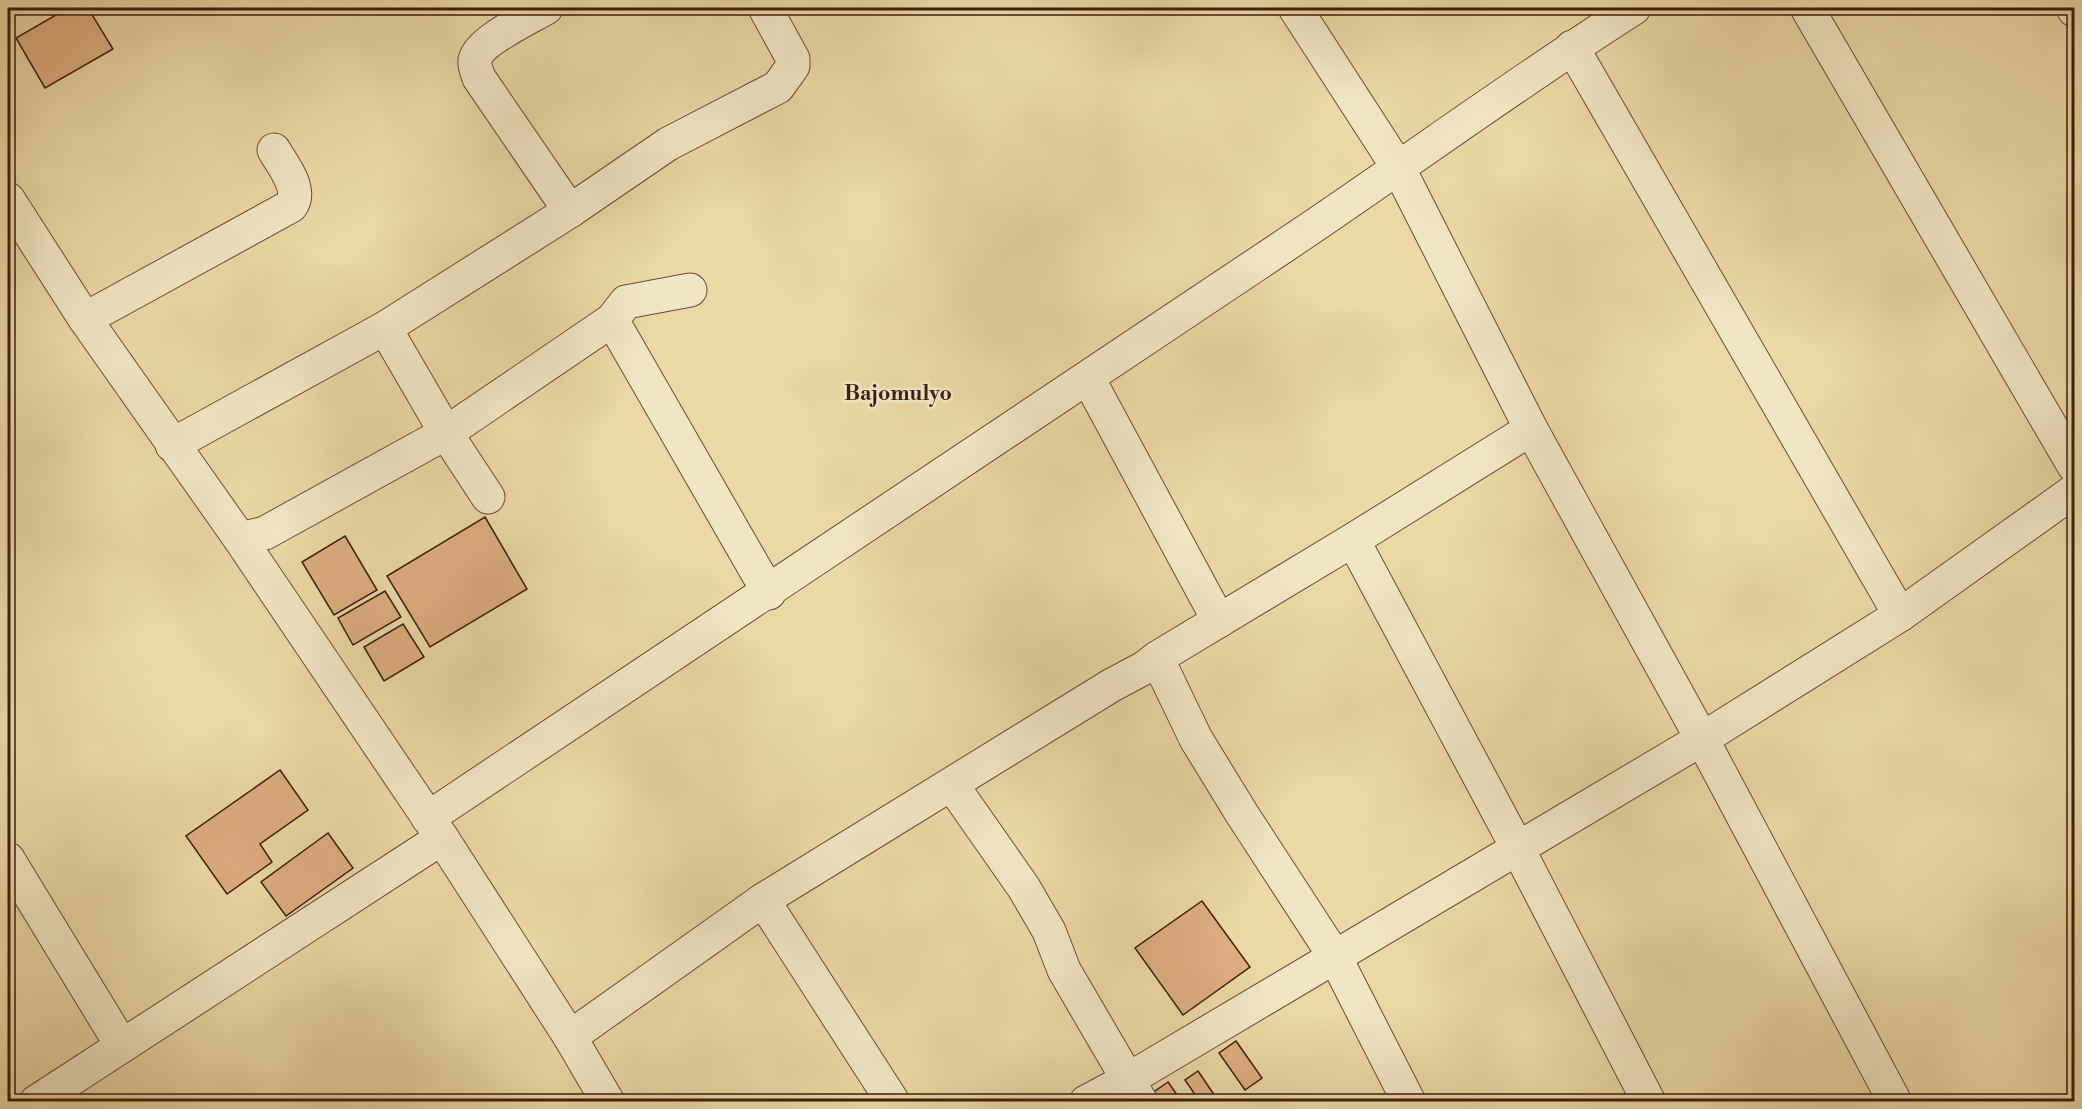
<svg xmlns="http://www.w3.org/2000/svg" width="2082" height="1109" viewBox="0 0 2082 1109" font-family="'Libre Bodoni',serif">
<rect width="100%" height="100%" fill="#ead9a5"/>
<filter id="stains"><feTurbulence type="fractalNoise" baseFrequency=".00333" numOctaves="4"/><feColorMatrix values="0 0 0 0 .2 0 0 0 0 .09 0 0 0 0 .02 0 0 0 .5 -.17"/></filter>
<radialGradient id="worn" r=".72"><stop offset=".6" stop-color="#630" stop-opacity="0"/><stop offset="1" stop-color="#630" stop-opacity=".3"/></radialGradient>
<g fill="#deae7f" stroke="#3c1d11" stroke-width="1.5">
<path d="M 68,8 L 88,8 L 113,49 L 45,88 L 16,38 Z"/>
<path d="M 485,517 L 527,589 L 430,647 L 387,576 Z"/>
<path d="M 345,536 L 377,590 L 334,615 L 302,562 Z"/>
<path d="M 385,591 L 401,617 L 353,645 L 338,618 Z"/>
<path d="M 403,624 L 424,657 L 384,681 L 364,647 Z"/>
<path d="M 280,770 L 308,810 L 260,844 L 272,862 L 227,894 L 186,836 Z"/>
<path d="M 328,833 L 353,868 L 286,916 L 261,882 Z"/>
<path d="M 1202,901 L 1250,967 L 1183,1015 L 1135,948 Z"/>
<path d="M 1236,1041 L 1262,1078 L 1245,1090 L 1219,1053 Z"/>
<path d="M 1198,1071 L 1219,1102 L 1200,1102 L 1185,1080 Z"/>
<path d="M 1168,1082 L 1182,1102 L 1148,1102 L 1145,1098 Z"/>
</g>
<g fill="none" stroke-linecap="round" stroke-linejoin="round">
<g stroke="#684c36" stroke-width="35">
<g id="minor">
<path d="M 546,8 C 529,18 479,41 475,60 C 474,66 477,72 479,78 L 570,211"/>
<path d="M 1295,8 L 1399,169 L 1531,429 L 1702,739 L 1895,1102"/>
<path d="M 1807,8 L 2074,466"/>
<path d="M 2073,8 L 2074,10"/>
<path d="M 1572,47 L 1900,615"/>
<path d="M 8,199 L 85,319 L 240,539 L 442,838 L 570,1037 L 608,1102"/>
<path d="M 85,319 L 291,206 C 303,189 283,166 274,150"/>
<path d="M 612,320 L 769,593"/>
<path d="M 385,328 L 446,433 L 488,497"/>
<path d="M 1088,378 L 1219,621"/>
<path d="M 172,445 L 385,328 L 570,211 L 668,144 L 778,87 L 793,66 L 793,59 L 765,8"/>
<path d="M 240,539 L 265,533 L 446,433 L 612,320 L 626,302 L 690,290"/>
<path d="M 1353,540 L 1518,849 L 1649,1102"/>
<path d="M 1157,658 L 1196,739 L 1242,814 L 1335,957 L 1409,1102"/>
<path d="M 952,785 L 1024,888 L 1049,931 L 1064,970 L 1141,1102"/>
<path d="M 428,818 C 718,626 1007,432 1296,238 C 1409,162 1519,81 1634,8"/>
<path d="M 8,859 L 122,1046"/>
<path d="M 763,900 L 893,1102"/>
<path d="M 570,1037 L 763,900 L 1112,685 L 1144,668 L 1157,658 L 1353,540 L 1531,429"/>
<path d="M 36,1102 L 442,838"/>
<path d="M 1086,1102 L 1129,1079 L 1702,739 L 1900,615 L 2074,491"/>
</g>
</g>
<use href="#minor" stroke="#f1e6c4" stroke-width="33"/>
</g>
<g text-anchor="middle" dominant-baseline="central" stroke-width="5" stroke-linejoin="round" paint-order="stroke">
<g font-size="21" font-weight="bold" fill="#3c1d11" stroke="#f1e6c4">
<text x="898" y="394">Bajomulyo</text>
</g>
</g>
<rect width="2082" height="1109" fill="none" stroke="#ead9a5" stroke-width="30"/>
<rect x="9" y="9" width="2064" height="1091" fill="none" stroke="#3c1d11" stroke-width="3"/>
<rect x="15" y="15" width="2052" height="1079" fill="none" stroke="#3c1d11" stroke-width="1.5"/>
<rect width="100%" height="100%" filter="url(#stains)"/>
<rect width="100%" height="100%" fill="url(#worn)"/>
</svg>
